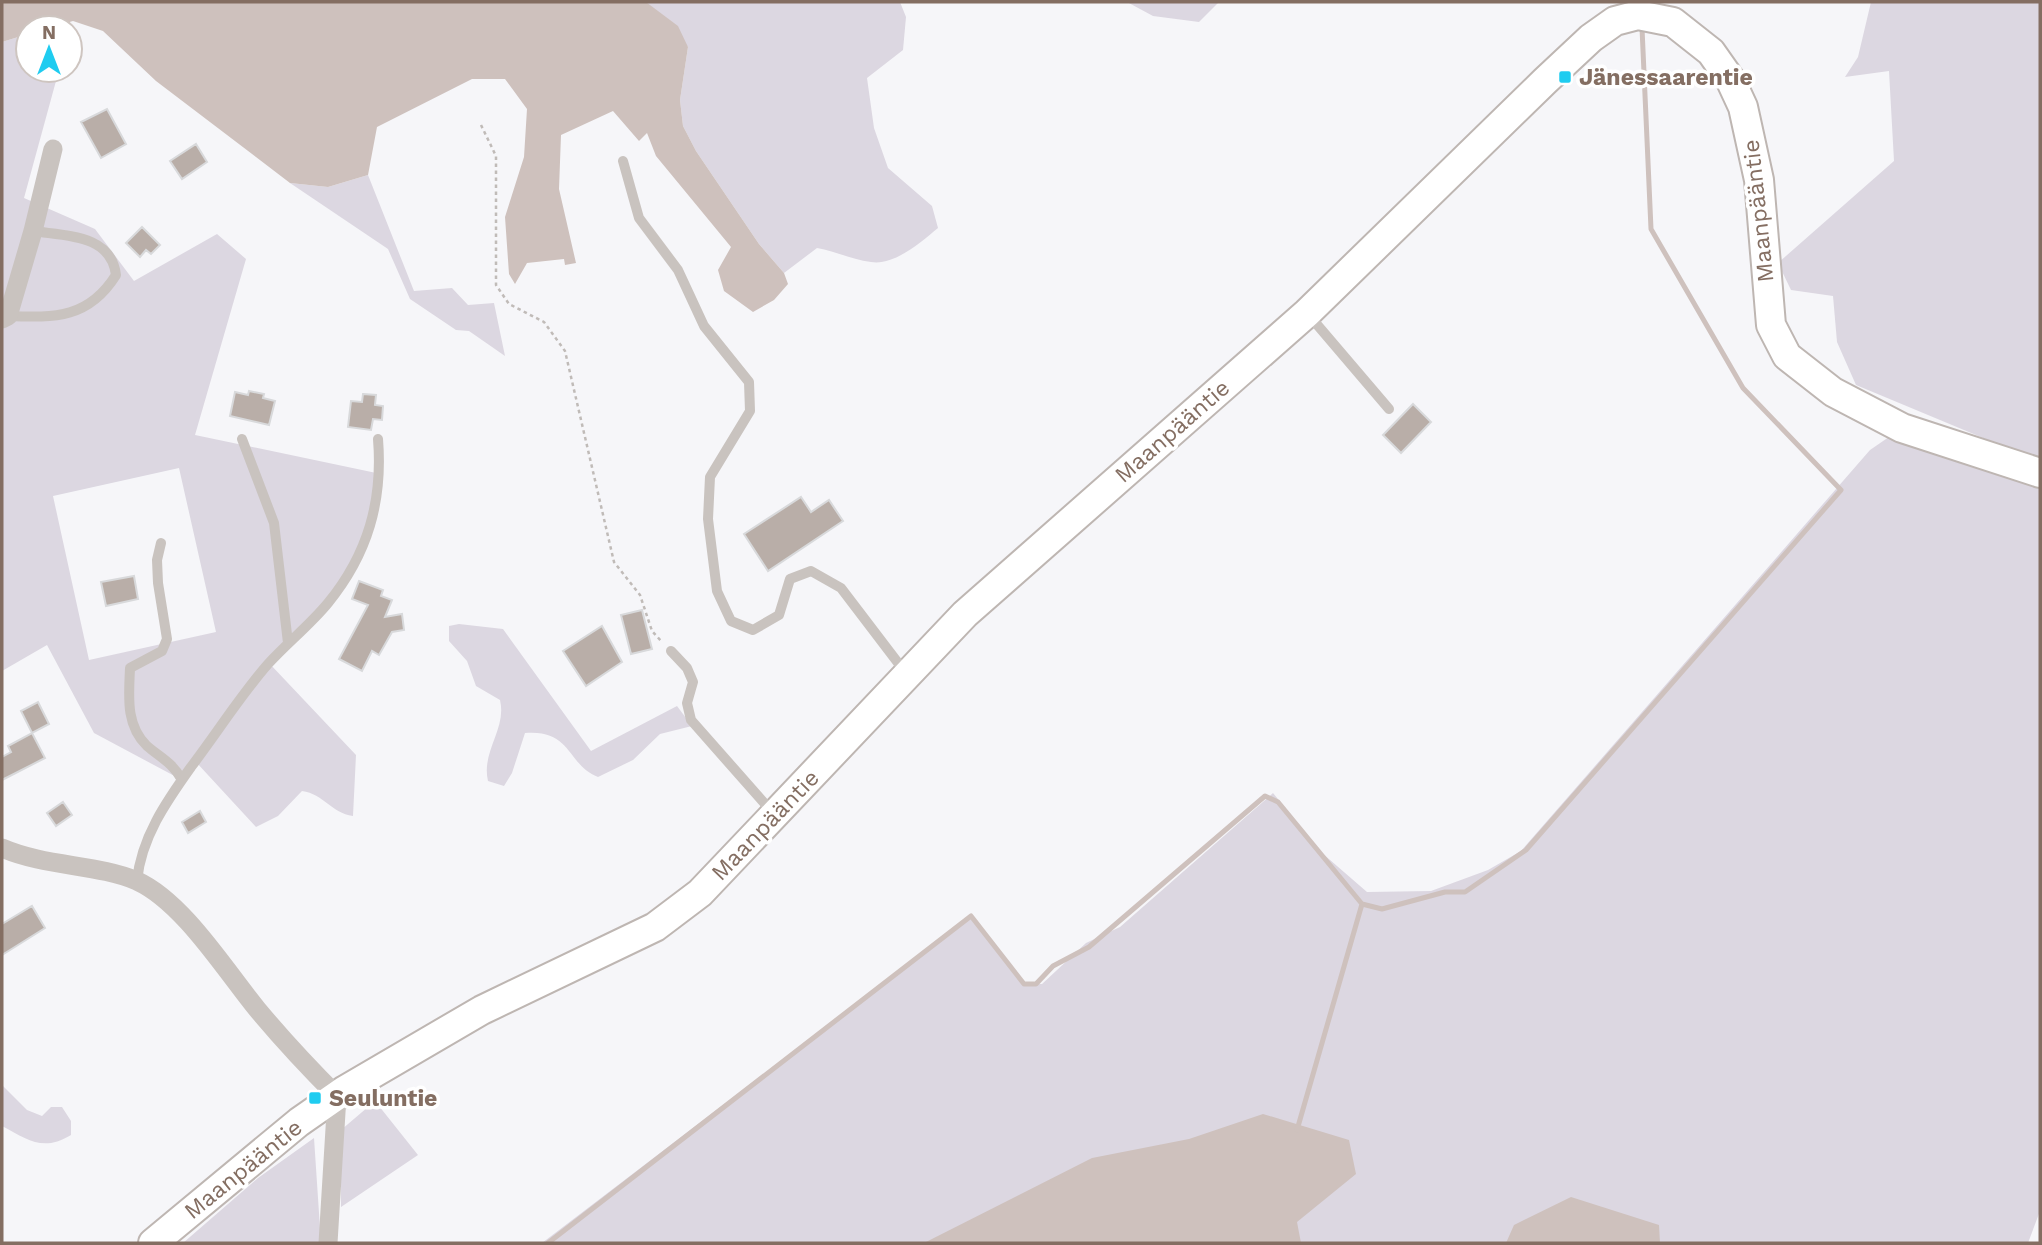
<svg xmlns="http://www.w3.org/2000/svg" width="2042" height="1245" viewBox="0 0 2042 1245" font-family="'Work Sans',sans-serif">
  <rect width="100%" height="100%" fill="#f6f6f9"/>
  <path fill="#dcd7e1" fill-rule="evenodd" d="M 646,2 L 900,2 L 906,17 L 903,50 L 867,78 L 874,128 L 888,168 L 932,206 L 938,228 C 921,242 894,266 871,262 C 853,260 835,251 817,248 L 784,273 L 759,244 L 696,151 L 683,126 L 680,100 L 688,47 Z
    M 1127,2 L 1219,2 L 1199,22 L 1153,16 Z
    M 1871,2 L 2040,2 L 2040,457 L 2012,450 L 1856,385 L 1837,342 L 1833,296 L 1791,290 L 1778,263 L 1894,161 L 1889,71 L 1845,77 L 1858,57 Z
    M 28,34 L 28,70 L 59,70 L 24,198 L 95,229 L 134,281 L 217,234 L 246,259 L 195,435 L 381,474 L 380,491 L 350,573 L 269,663 L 356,755 L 353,816 C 331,813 324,794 302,791 L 278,816 L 256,827 L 196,762 L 182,780 L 94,733 L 47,645 L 2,671 L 2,42 ZM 179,468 L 216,632 L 89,660 L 53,496 Z
    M 368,175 L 414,291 L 452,288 L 468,305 L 494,303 L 505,356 L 469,331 L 456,330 L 410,299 L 388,249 L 290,183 L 328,187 Z
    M 1902,428 L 2040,477 L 2040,1211 L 2028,1243 L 542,1243 L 971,916 L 1023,983 L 1042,984 L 1086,943 L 1120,927 L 1273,793 L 1322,853 L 1367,892 L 1431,891 L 1488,870 L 1521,851 L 1870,450 Z
    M 459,624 L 503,629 L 591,751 L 677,706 L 692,726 L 660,734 L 633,760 L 598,777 C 567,765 572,729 525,733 L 512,773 L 504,786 L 488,781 C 481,751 507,729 500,700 L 476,686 L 467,661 L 449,641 L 449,626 Z
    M 2,1085 L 27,1110 L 42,1116 L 51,1107 L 62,1107 L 71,1121 L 71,1135 C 43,1152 28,1140 2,1126 Z
    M 375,1101 L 418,1155 L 341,1207 L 341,1130 Z
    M 314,1138 L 321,1243 L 183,1243 L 258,1178 Z"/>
  <path fill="#cec1bd" d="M 2,2 L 646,2 L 678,26 L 688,47 L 680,100 L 683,126 L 696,151 L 759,244 L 784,273 L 788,284 L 774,300 L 753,312 L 724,291 L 718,270 L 731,247 L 656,156 L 647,133 L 639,141 L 613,111 L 561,135 L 559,189 L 576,263 L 565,265 L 564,259 L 527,263 L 515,284 L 509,274 L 505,217 L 524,157 L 527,109 L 505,79 L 472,79 L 377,127 L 368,175 L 328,187 L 290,183 L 156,81 L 103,31 L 73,21 L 49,28 L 28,28 L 28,34 L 2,42 Z
    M 1263,1114 L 1349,1140 L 1356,1174 L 1297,1222 L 1301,1243 L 924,1243 L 1092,1158 L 1189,1139 Z
    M 1571,1197 L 1659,1225 L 1660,1243 L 1506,1243 L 1514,1225 Z"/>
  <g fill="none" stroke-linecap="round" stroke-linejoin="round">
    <path stroke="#cec1bd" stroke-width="5" d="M 1297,1130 L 1362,904
      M 548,1243 L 971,916 L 1024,984 L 1036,984 L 1053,966 L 1089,947 L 1265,796 L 1278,802 L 1362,904 L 1382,909 L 1445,892 L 1465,892 L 1526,850 L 1841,490 L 1743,388 L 1651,229 L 1642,28"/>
  </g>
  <path fill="#b9aea8" stroke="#d8d9db" stroke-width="2" d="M 107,109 L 126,144 L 101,158 L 81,122 Z
    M 196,144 L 207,162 L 182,179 L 170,161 Z
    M 142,227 L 160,245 L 151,254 L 146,250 L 140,257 L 126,243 Z
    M 249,391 L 264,394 L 263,398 L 275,401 L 269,425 L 230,416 L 235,392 L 248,395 Z
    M 363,394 L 376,395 L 375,405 L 383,406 L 382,420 L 373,419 L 371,430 L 348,427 L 351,401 L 362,402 Z
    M 1413,404 L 1431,422 L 1401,453 L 1383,435 Z
    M 801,497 L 811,512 L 829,500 L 843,521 L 768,571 L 744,534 Z
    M 134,576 L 138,599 L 106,606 L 101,582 Z
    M 359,581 L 383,590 L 381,596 L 392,600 L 385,617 L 402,614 L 404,630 L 392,632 L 379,655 L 372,651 L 362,671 L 339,659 L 368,605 L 352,599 Z
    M 642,610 L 652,649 L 631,654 L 621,615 Z
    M 602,626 L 622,662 L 586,686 L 563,651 Z
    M 38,702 L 49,724 L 32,733 L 21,711 Z
    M 32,733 L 45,758 L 2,780 L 2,757 L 11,752 L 8,746 Z
    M 63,802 L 72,815 L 56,826 L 47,813 Z
    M 200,811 L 206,822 L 188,833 L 182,822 Z
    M 32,906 L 45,928 L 2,955 L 2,924 Z"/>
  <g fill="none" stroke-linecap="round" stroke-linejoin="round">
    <defs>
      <path id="secondary" d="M 153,1243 L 299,1122 L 345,1090 L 482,1010 L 655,927 L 700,893 L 965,614 L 1307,313 L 1545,81 L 1591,38 L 1615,21 L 1638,15 L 1673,22 L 1711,52 L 1730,79 L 1743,107 L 1759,180 L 1771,325 L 1787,356 L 1833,392 L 1902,428 L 2040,473"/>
    </defs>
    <use href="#secondary" stroke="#beb6b2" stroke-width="32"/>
    <path stroke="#c0bbb8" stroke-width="2.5" stroke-dasharray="3.5 3.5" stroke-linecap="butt" d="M 481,125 L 496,156 L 496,285 L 509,304 L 544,322 L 565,351 L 614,562 L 640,595 L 652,631 L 662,642"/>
    <path stroke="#c9c3bf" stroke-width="10" d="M 623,161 L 639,218 L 678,270 L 704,326 L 749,382 L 750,411 L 710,477 L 708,519 L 717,591 L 731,621 L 753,630 L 779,615 L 790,579 L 811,571 L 841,588 L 905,672
      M 1308,314 L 1389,409
      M 8,316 C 56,318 89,318 116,275 C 111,234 66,236 33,231
      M 242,439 L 274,523 L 288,643
      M 161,543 L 157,560 L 158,583 L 167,639 L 162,651 L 130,668 C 129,695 125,725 147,746 C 161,758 173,763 182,780
      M 671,651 L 687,668 L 693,682 L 687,703 L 691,720 L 773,813
      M 137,881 C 141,838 166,802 191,767 C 217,733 240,696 268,664 C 287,643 310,625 328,603 C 368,554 383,501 378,439"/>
    <path stroke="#c9c3bf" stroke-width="19" d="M 2,319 L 8,316 L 33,231 L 53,149
      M 2,848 C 46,867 97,864 137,881 C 183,902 225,970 257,1009 C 282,1039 309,1068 337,1096 L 328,1243"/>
    <use href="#secondary" stroke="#fff" stroke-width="28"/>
  </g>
  <g fill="#1fccf0" stroke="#fff" stroke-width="2.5">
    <rect x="1558" y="70" width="14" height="14" rx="3.5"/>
    <rect x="308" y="1091" width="14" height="14" rx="3.5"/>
  </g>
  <g text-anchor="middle" stroke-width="7" stroke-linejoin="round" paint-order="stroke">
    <g font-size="23" font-weight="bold" fill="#846e62" stroke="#fff" text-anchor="start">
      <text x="1579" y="85">Jänessaarentie</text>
      <text x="329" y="1106">Seuluntie</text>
    </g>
    <g font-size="23" fill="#846e62" stroke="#fff">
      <text transform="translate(1758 211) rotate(-96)" y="8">Maanpääntie</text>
      <text transform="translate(1172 431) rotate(-41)" y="8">Maanpääntie</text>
      <text transform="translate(765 825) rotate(-46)" y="8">Maanpääntie</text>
      <text transform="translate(243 1169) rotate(-39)" y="8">Maanpääntie</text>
    </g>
  </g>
  <rect width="2042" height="1245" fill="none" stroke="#846e62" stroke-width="7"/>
  <g transform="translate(49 49)"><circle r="33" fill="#ffffff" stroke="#cec5c0" stroke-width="2"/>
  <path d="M0-5L12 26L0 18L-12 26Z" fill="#1fccf0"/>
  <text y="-10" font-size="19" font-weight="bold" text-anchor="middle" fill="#846e62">N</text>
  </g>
</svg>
